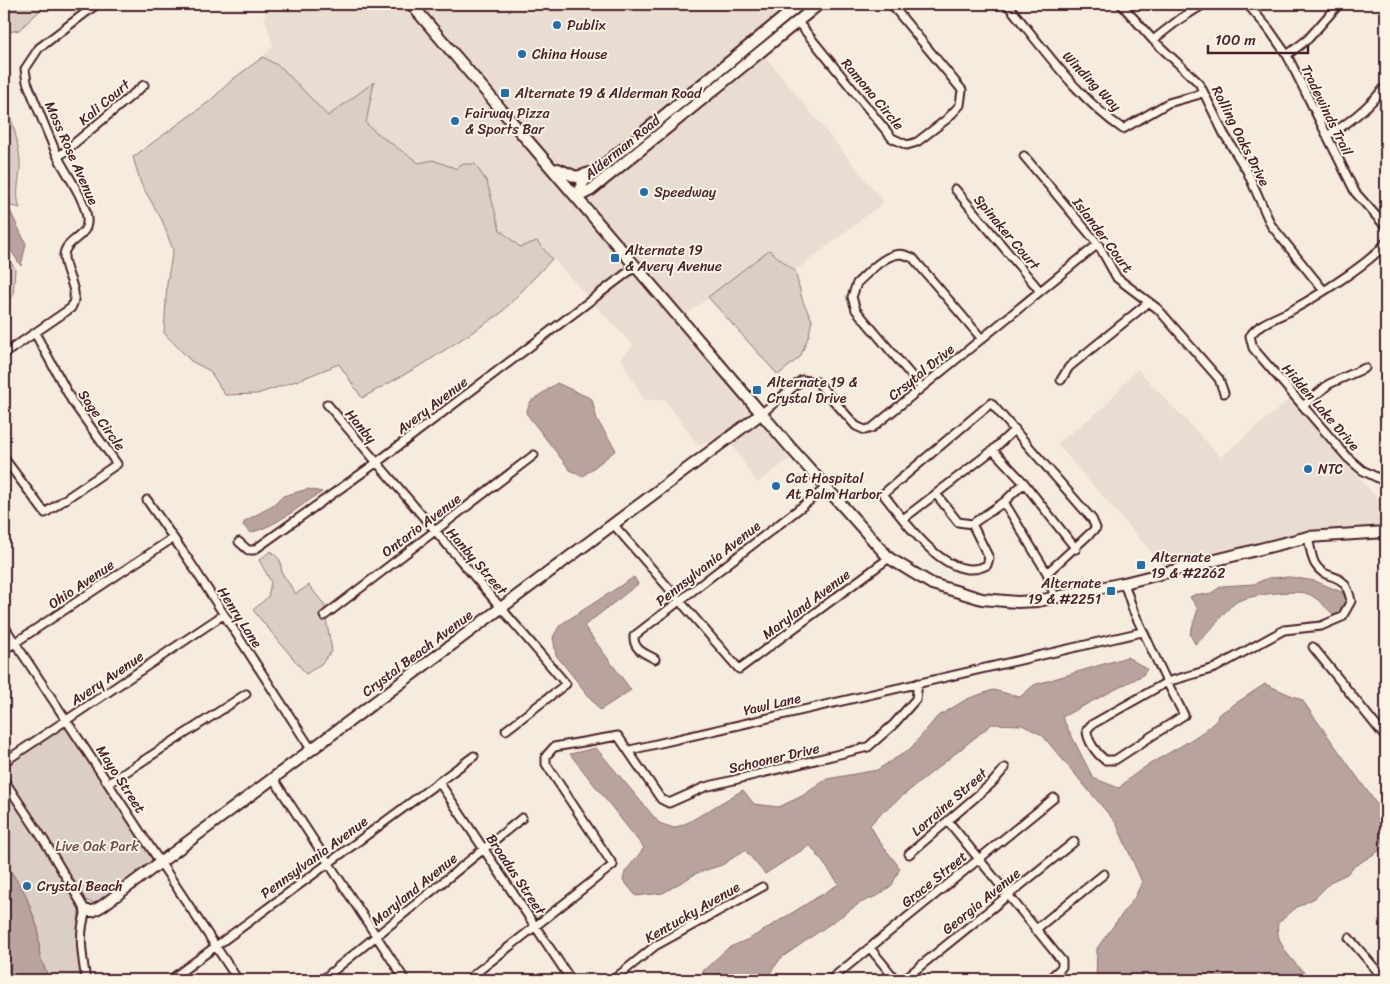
<svg xmlns="http://www.w3.org/2000/svg" width="1390" height="984" viewBox="0 0 1390 984" font-family="Sriracha,sans-serif">
  <rect width="100%" height="100%" fill="#f5ecde"/>
  <filter id="ink" filterUnits="userSpaceOnUse"><feTurbulence type="fractalNoise" baseFrequency=".02" numOctaves="2"/><feDisplacementMap in="SourceGraphic" scale="10" xChannelSelector="R" yChannelSelector="G"/><feConvolveMatrix kernelMatrix="1 2 1 2 8 2 1 2 1" color-interpolation-filters="sRGB"/></filter>
  <g filter="url(#ink)">
    <path fill="#e8ddd0" d="M 267,4 L 407,4 L 631,265 L 588,297 L 537,241 L 520,247 L 500,230 L 487,182 L 475,164 L 457,169 L 433,160 L 419,163 L 402,149 L 381,138 L 366,123 L 373,83 L 328,116 L 282,68 L 263,57 L 273,46 L 265,19 Z
      M 416,4 L 700,4 L 709,9 L 716,7 L 718,4 L 794,4 L 576,190 Z
      M 755,45 L 758,48 L 585,189 L 586,185 Z
      M 763,54 L 884,202 L 795,271 L 769,250 L 685,316 L 762,408 L 583,198 Z
      M 636,271 L 757,412 L 723,437 L 698,445 L 665,400 L 644,400 L 621,359 L 633,345 L 593,303 Z
      M 1137,369 L 1221,457 L 1290,399 L 1386,508 L 1386,529 L 1319,530 L 1166,569 L 1057,444 L 1103,408 Z
      M 762,418 L 794,456 L 757,483 L 730,442 Z"/>
    <path fill="#dbcec4" stroke="#927678" d="M 4,4 L 47,4 L 19,30 L 4,33 Z
      M 263,57 L 282,68 L 328,116 L 374,82 L 366,123 C 382,139 401,149 419,163 L 433,160 L 457,169 L 461,164 L 475,164 L 487,182 L 500,230 L 520,247 L 537,241 L 552,259 L 500,314 L 425,363 L 362,398 L 339,364 L 299,380 L 257,394 L 225,395 L 210,371 L 191,361 L 164,333 L 167,283 L 173,250 L 162,220 L 141,184 L 133,157 L 210,101 L 233,79 Z
      M 4,97 C 11,118 18,138 20,161 C 21,177 14,193 20,208 L 11,206 L 4,191 Z
      M 769,250 L 795,271 L 803,302 L 812,320 L 809,335 L 800,357 L 778,375 L 708,297 Z
      M 4,251 L 15,269 L 13,296 L 4,304 Z
      M 271,551 L 280,560 L 282,573 L 296,594 L 309,585 L 325,606 L 325,610 L 319,615 L 324,621 L 326,619 L 332,651 L 321,664 L 306,674 L 253,610 L 268,597 L 271,582 L 259,560 Z
      M 60,728 L 66,729 L 71,734 L 152,857 L 151,864 L 95,904 L 82,899 L 47,839 L 4,772 L 4,765 Z
      M 4,780 L 79,902 L 78,935 L 83,980 L 50,980 L 40,958 L 38,929 L 25,893 L 4,861 Z"/>
    <path fill="#b8a39e" stroke="#8c6e70" d="M 4,198 L 26,244 L 21,266 L 4,240 Z
      M 557,383 L 592,399 L 597,420 L 616,450 L 582,477 L 570,470 L 526,413 L 530,402 Z
      M 308,489 L 322,492 C 297,507 279,525 250,533 L 243,525 L 245,521 L 274,505 L 283,496 Z
      M 634,577 L 638,584 L 584,626 L 631,690 L 600,710 L 556,655 L 553,637 L 560,625 Z
      M 1290,577 L 1315,581 L 1344,593 L 1347,603 L 1342,610 L 1335,616 C 1327,609 1317,597 1308,594 C 1295,589 1246,595 1235,603 C 1219,615 1212,633 1195,644 L 1190,634 L 1198,609 L 1190,597 L 1196,594 L 1208,595 L 1222,586 L 1254,584 L 1268,578 Z
      M 1127,657 L 1147,669 L 1143,675 L 1062,717 L 1093,778 L 1119,788 C 1147,759 1188,748 1217,720 L 1218,715 L 1265,684 L 1302,700 L 1383,813 L 1386,832 L 1379,851 L 1353,867 L 1347,874 L 1332,881 L 1315,898 L 1297,907 L 1278,923 C 1274,946 1297,964 1311,980 L 1096,980 L 1097,948 L 1135,897 L 1142,882 L 1116,823 L 1042,735 L 1022,725 L 992,724 L 880,814 L 870,825 L 879,841 L 900,868 L 892,885 L 879,895 L 860,903 L 781,958 L 765,980 L 704,980 L 703,971 L 728,948 L 751,938 L 839,884 L 810,845 L 765,874 L 745,850 L 722,865 L 697,873 L 663,893 L 636,896 L 623,880 L 625,872 L 644,848 L 570,754 L 596,748 L 659,823 L 674,828 L 689,822 L 743,790 L 754,804 L 779,807 L 802,796 L 827,779 L 877,770 L 910,749 L 937,717 L 967,699 L 993,690 L 1020,697 L 1034,685 Z
      M 4,861 L 25,893 L 38,929 L 40,958 L 50,980 L 4,980 Z"/>
    <g fill="none" stroke-linecap="round" stroke-linejoin="round">
      <defs>
        <path id="street" d="M 1007,4 C 1042,46 1077,98 1123,129 L 1168,103 L 1197,95 L 1203,91
          M 1121,4 L 1153,40 L 1199,83 L 1224,134 L 1247,171 L 1271,225 L 1324,291
          M 1247,4 L 1268,28 L 1287,55 L 1355,192 L 1386,227
          M 797,21 L 892,138 L 907,145 L 917,142 L 947,119 L 960,105 L 962,90 L 891,4
          M 1153,40 L 1180,19 L 1204,4
          M 1287,55 L 1308,39 L 1339,4
          M 1328,135 C 1352,122 1369,106 1386,86
          M 1024,156 L 1098,244 L 1117,278 L 1158,309 L 1219,379 L 1224,393
          M 58,157 L 144,85
          M 955,189 L 1040,291
          M 1386,242 C 1374,261 1314,298 1292,310 C 1277,318 1260,322 1250,336 L 1253,348 L 1347,457 L 1362,470 L 1386,482
          M 4,354 L 71,308 C 81,291 65,275 64,257 C 63,241 86,238 87,223 C 89,204 66,174 58,157 C 47,132 37,107 27,82 L 25,69 L 39,48 L 97,4
          M 1061,380 L 1069,367 L 1149,302
          M 921,387 L 856,310 L 852,297 L 857,283 C 868,273 888,250 905,255 C 908,256 910,257 913,258 L 982,339
          M 327,404 L 566,684 L 506,730
          M 1303,406 L 1329,384 L 1365,368
          M 762,413 L 802,380 L 817,382 L 856,426 L 865,430 L 872,428 L 1098,244
          M 993,450 L 1024,483 L 1076,549
          M 4,458 L 45,513 L 117,464 L 72,401 L 35,333
          M 936,494 L 958,522 L 972,524 L 1004,502 L 1024,483
          M 147,500 L 188,559 L 311,749
          M 1004,502 L 1047,573 L 1055,598
          M 903,519 L 993,450 L 1015,429
          M 613,524 L 739,669 L 889,558
          M 972,524 L 989,558 L 987,565 C 948,586 904,520 883,494 L 991,403 L 1092,519 L 1096,528 L 1047,573
          M 239,542 L 248,550 L 254,550 L 376,463 L 636,266
          M 1124,583 L 1133,610 L 1167,682 L 1215,668 L 1284,630 L 1321,626 L 1342,617 L 1351,601 C 1344,567 1327,584 1315,564 C 1311,557 1310,545 1308,537
          M 324,616 L 534,455
          M 4,626 L 238,980
          M 1313,647 L 1386,738
          M 4,650 L 173,538
          M 655,659 C 645,653 633,650 634,636 L 826,488
          M 1167,682 L 1184,715 L 1115,760 L 1105,760 C 1097,754 1087,741 1087,730 L 1091,725 Z
          M 630,750 L 1142,632
          M 4,762 L 223,615
          M 273,778 L 405,980
          M 4,780 L 45,842 L 86,911 C 78,935 82,955 86,980
          M 439,782 L 571,980
          M 109,783 L 246,694
          M 948,821 L 1062,961 L 1062,967 L 1048,980
          M 909,854 L 992,783 L 1005,768
          M 1035,930 L 1104,874
          M 1349,938 L 1385,980
          M 870,948 L 896,980
          M 170,980 L 474,756
          M 322,980 L 522,818
          M 467,980 L 613,865 L 546,764 L 546,756 L 554,747 L 618,736 L 661,799 L 669,803 L 705,787 L 868,747 L 893,725 L 916,699 L 918,683
          M 613,980 L 655,946 L 762,887
          M 830,980 L 1054,798
          M 903,980 L 1074,842"/>
        <path id="secondary" d="M 411,4 L 790,447 L 889,558 L 932,584 L 982,599 L 1017,602 L 1038,601 L 1124,583 L 1308,537 L 1386,532
          M 558,169 L 576,177 L 590,173
          M 577,197 L 591,190 L 819,4
          M 577,197 L 583,182 L 800,4
          M 86,911 L 93,911 L 102,906 L 762,413"/>
      </defs>
      <use href="#street" stroke="#4a1f2b" stroke-width="11"/>
      <use href="#secondary" stroke="#4a1f2b" stroke-width="14"/>
      <use href="#street" stroke="#fcf5e5" stroke-width="7"/>
      <use href="#secondary" stroke="#fcf5e5" stroke-width="10"/>
    </g>
  </g>
  <g fill="#1f6fb2" stroke="#fcf5e5" stroke-width="2">
    <circle cx="557" cy="25" r="5"/>
    <circle cx="522" cy="54" r="5"/>
    <rect x="500" y="88" width="10" height="10" rx="2.5"/>
    <circle cx="455" cy="121" r="5"/>
    <circle cx="644" cy="192" r="5"/>
    <rect x="610" y="253" width="10" height="10" rx="2.5"/>
    <rect x="752" y="385" width="10" height="10" rx="2.5"/>
    <circle cx="1308" cy="469" r="5"/>
    <circle cx="776" cy="486" r="5"/>
    <rect x="1136" y="560" width="10" height="10" rx="2.5"/>
    <rect x="1106" y="586" width="10" height="10" rx="2.5"/>
    <circle cx="27" cy="886" r="5"/>
  </g>
  <g text-anchor="middle" stroke-width="4" stroke-linejoin="round" paint-order="stroke">
    <g font-size="14" fill="#4a1f2b" stroke="#fcf5e5" text-anchor="start">
      <text x="567" y="30">Publix</text>
      <text x="532" y="59">China House</text>
      <text x="515" y="98">Alternate 19 &amp; Alderman Road</text>
      <text x="465" y="118">Fairway Pizza<tspan x="465" dy="16">&amp; Sports Bar</tspan></text>
      <text x="654" y="197">Speedway</text>
      <text x="625" y="255">Alternate 19<tspan x="625" dy="16">&amp; Avery Avenue</tspan></text>
      <text x="767" y="387">Alternate 19 &amp;<tspan x="767" dy="16">Crystal Drive</tspan></text>
      <text x="1318" y="474">NTC</text>
      <text x="786" y="483">Cat Hospital<tspan x="786" dy="16">At Palm Harbor</tspan></text>
      <text x="1151" y="562">Alternate<tspan x="1151" dy="16">19 &amp; #2262</tspan></text>
      <text x="1101" y="588" text-anchor="end">Alternate<tspan x="1101" dy="16">19 &amp; #2251</tspan></text>
      <text x="37" y="891">Crystal Beach</text>
    </g>
    <g font-size="14" fill="#4a1f2b" stroke="#fcf5e5">
      <text transform="translate(1092 81) rotate(46)" y="5">Winding Way</text>
      <text transform="translate(873 94) rotate(50)" y="5">Ramona Circle</text>
      <text transform="translate(104 102) rotate(-40)" y="5">Kali Court</text>
      <text transform="translate(1327 110) rotate(64)" y="5">Tradewinds Trail</text>
      <text transform="translate(1241 136) rotate(63)" y="5">Rolling Oaks Drive</text>
      <text transform="translate(622 147) rotate(-39)" y="5">Alderman Road</text>
      <text transform="translate(72 153) rotate(66)" y="5">Moss Rose Avenue</text>
      <text transform="translate(1007 232) rotate(50)" y="5">Spinaker Court</text>
      <text transform="translate(1103 235) rotate(53)" y="5">Islander Court</text>
      <text transform="translate(921 372) rotate(-39)" y="5">Crsytal Drive</text>
      <text transform="translate(432 405) rotate(-37)" y="5">Avery Avenue</text>
      <text transform="translate(1321 407) rotate(49)" y="5">Hidden Lake Drive</text>
      <text transform="translate(102 420) rotate(55)" y="5">Sage Circle</text>
      <text transform="translate(361 426) rotate(50)" y="5">Hanby</text>
      <text transform="translate(421 525) rotate(-37)" y="5">Ontario Avenue</text>
      <text transform="translate(477 561) rotate(49)" y="5">Hanby Street</text>
      <text transform="translate(708 563) rotate(-38)" y="5">Pennsylvania Avenue</text>
      <text transform="translate(81 584) rotate(-34)" y="5">Ohio Avenue</text>
      <text transform="translate(806 604) rotate(-37)" y="5">Maryland Avenue</text>
      <text transform="translate(240 617) rotate(57)" y="5">Henry Lane</text>
      <text transform="translate(417 653) rotate(-37)" y="5">Crystal Beach Avenue</text>
      <text transform="translate(107 678) rotate(-34)" y="5">Avery Avenue</text>
      <text transform="translate(772 704) rotate(-13)" y="5">Yawl Lane</text>
      <text transform="translate(774 758) rotate(-13)" y="5">Schooner Drive</text>
      <text transform="translate(121 779) rotate(57)" y="5">Mayo Street</text>
      <text transform="translate(949 802) rotate(-41)" y="5">Lorraine Street</text>
      <text transform="translate(314 857) rotate(-36)" y="5">Pennsylvania Avenue</text>
      <text transform="translate(516 874) rotate(56)" y="5">Broadus Street</text>
      <text transform="translate(934 879) rotate(-39)" y="5">Grace Street</text>
      <text transform="translate(414 889) rotate(-39)" y="5">Maryland Avenue</text>
      <text transform="translate(981 901) rotate(-39)" y="5">Georgia Avenue</text>
      <text transform="translate(692 912) rotate(-30)" y="5">Kentucky Avenue</text>
    </g>
    <g font-size="14" fill="#6e4b51" stroke="#fcf5e5">
      <text x="97" y="851">Live Oak Park</text>
    </g>
  </g>
  <rect width="1390" height="984" fill="none" stroke="#fcf5e5" stroke-width="20"/>
  <rect x="10" y="10" width="1370" height="964" fill="none" stroke="#4a1f2b" stroke-width="2" filter="url(#ink)"/>
  <path d="M1208 45v8h100v-8" fill="none" stroke="#4a1f2b" stroke-width="2.5"/>
  <text x="1215" y="45" font-size="15" fill="#4a1f2b" stroke="#fcf5e5" stroke-width="4" paint-order="stroke">100 m</text>
</svg>
